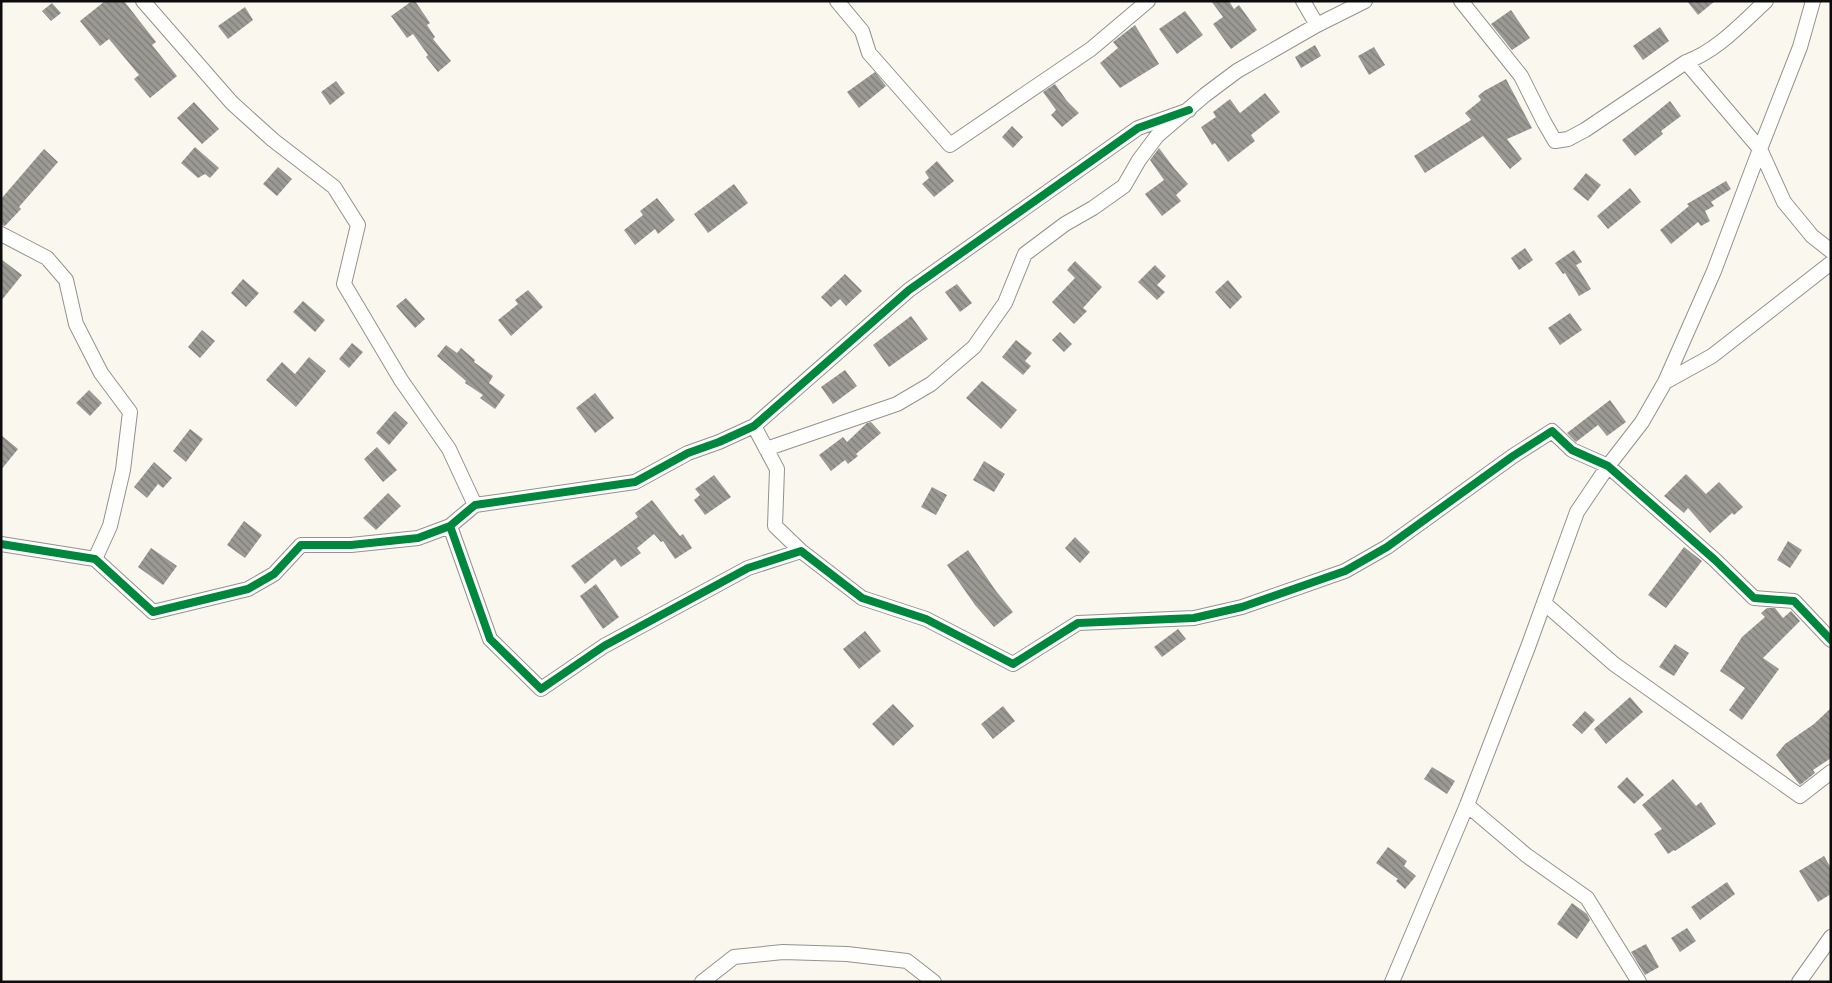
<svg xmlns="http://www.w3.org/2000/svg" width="1832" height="983" viewBox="0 0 1832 983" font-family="Merriweather,serif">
  <defs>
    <pattern id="building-back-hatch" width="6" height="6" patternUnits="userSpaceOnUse" patternTransform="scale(1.25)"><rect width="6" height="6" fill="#9c9a95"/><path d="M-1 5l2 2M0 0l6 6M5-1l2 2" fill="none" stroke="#7e7c78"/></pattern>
  </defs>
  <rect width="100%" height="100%" fill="#faf7ef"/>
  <path fill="url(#building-back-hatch)" d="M 105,1 L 124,1 L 156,42 L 152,45 L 177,76 L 150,98 L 134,79 L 139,75 L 109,39 L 100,46 L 80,21 Z
    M 412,1 L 415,1 L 430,23 L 427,25 L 435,37 L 433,39 L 451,61 L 438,72 L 426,57 L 428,55 L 413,34 L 407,38 L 391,16 Z
    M 1211,1 L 1229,1 L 1234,9 L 1239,5 L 1257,30 L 1231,49 L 1213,24 L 1223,17 Z
    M 1687,1 L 1715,1 L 1698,15 Z
    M 52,3 L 61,13 L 51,21 L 42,11 Z
    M 245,7 L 253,20 L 228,39 L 218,26 Z
    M 1511,10 L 1530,38 L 1512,50 L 1491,24 Z
    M 1185,11 L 1203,35 L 1177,54 L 1159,29 Z
    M 1135,25 L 1159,64 L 1120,88 L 1100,63 L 1118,48 L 1113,42 Z
    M 1660,27 L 1669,41 L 1643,60 L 1633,46 Z
    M 1315,45 L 1321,56 L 1301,68 L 1295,57 Z
    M 1374,47 L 1385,65 L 1369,75 L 1358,56 Z
    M 875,72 L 886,86 L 859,108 L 847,92 Z
    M 1506,79 L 1532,128 L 1507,139 L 1522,159 L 1510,169 L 1483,136 L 1425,173 L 1414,156 L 1471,120 L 1465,113 L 1481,100 L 1478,96 L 1484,91 Z
    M 336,81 L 345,93 L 330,105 L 321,92 Z
    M 1055,84 L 1067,101 L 1079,113 L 1062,127 L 1051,115 L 1056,110 L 1043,92 Z
    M 1265,93 L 1280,112 L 1251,135 L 1255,141 L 1228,162 L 1215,143 L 1212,145 L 1201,127 L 1216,117 L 1213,112 L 1230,99 L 1240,113 Z
    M 1670,101 L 1681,116 L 1661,131 L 1663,134 L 1635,156 L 1622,140 Z
    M 194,102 L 219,129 L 202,144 L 177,118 Z
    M 1012,126 L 1023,137 L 1013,148 L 1002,137 Z
    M 195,147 L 219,168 L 210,178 L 205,174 L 198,178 L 181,163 Z
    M 1159,148 L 1174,168 L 1188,184 L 1176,195 L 1181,201 L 1162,216 L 1145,194 L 1164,180 L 1150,160 Z
    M 44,149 L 58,162 L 19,207 L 21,209 L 5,226 L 1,225 L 1,199 Z
    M 937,161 L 954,181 L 934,197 L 922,184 L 929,178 L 925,172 Z
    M 278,167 L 292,179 L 277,196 L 263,184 Z
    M 1586,173 L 1601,185 L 1588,201 L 1573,189 Z
    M 1726,181 L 1731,189 L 1711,202 L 1714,206 L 1705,211 L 1710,221 L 1701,226 L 1698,222 L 1671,244 L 1660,230 L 1689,206 L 1687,204 Z
    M 734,184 L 748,203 L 708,233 L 694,214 Z
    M 1630,188 L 1641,202 L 1608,229 L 1597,216 Z
    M 657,198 L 675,220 L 658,234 L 655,229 L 635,245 L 624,230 L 643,215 L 640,211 Z
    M 1525,248 L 1533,260 L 1519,270 L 1511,258 Z
    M 1574,250 L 1582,262 L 1576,265 L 1591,289 L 1579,296 L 1565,273 L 1563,274 L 1555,263 Z
    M 1,259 L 22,275 L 1,301 Z
    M 1075,261 L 1102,287 L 1083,308 L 1087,311 L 1074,324 L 1052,302 L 1075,278 L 1067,270 Z
    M 1155,265 L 1166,276 L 1157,285 L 1165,292 L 1157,300 L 1138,282 Z
    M 845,274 L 862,291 L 846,306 L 840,299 L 831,307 L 821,297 Z
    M 243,279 L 259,293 L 246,307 L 231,293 Z
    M 1228,280 L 1242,297 L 1230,309 L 1215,292 Z
    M 957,284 L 972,303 L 960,312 L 945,292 Z
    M 528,290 L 543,307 L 511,336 L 498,320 L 518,304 L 515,300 Z
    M 406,298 L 425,319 L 415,328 L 396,306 Z
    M 303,301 L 325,320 L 315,332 L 293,312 Z
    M 1570,313 L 1582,330 L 1560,345 L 1548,328 Z
    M 911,316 L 928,339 L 889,367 L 873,345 Z
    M 202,330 L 215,341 L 200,358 L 188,347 Z
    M 1060,332 L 1072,344 L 1064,352 L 1052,340 Z
    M 1016,340 L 1032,353 L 1025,361 L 1031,366 L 1023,375 L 1002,357 Z
    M 352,343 L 363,352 L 349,368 L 339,359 Z
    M 446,345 L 457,353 L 461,348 L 475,360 L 474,362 L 493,376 L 489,383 L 505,395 L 495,409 L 480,398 L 483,395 L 465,383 L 466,381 L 437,356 Z
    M 309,357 L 326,371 L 296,407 L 266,380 L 282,362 L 295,374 Z
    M 845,370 L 857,386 L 833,404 L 821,387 Z
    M 982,381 L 1017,410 L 1001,429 L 966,398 Z
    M 89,390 L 102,403 L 90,416 L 76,403 Z
    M 595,393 L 614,418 L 595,433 L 576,408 Z
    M 1610,400 L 1626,422 L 1607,436 L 1598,425 L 1576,442 L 1567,433 Z
    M 395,411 L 408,423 L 389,445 L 376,433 Z
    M 871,422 L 881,433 L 856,454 L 858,456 L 848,464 L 845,460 L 831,471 L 819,455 L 843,437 L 847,442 L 867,423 Z
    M 190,429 L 203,439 L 186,462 L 173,451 Z
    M 1,435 L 18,449 L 1,470 Z
    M 377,447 L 397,470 L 383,482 L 364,459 Z
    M 984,461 L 1005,474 L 994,492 L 973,480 Z
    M 154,462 L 172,478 L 163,488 L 158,484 L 147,498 L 134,487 Z
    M 1686,474 L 1706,494 L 1719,482 L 1743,507 L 1734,515 L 1732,513 L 1710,533 L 1688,508 L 1684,513 L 1664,496 Z
    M 714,475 L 731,497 L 705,515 L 694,500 L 700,495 L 695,489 Z
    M 932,487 L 947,495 L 936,515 L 921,507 Z
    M 388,493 L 401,506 L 376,530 L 363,518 Z
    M 652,500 L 680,536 L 683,534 L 692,548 L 675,559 L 663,541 L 661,542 L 654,534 L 637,548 L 641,553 L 621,567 L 615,559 L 585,584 L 571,566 L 638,517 L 635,513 Z
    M 244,521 L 262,535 L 245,558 L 227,545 Z
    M 1075,537 L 1090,552 L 1080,563 L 1065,548 Z
    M 1788,541 L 1802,550 L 1790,568 L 1777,560 Z
    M 1684,547 L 1702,561 L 1666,608 L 1648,595 Z
    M 151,548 L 177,566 L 163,585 L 138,567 Z
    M 968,550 L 996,591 L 1013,612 L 994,627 L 975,605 L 947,565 Z
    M 596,584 L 619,617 L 603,629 L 580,596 Z
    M 1767,608 L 1775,608 L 1783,618 L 1791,611 L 1800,621 L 1763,658 L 1779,669 L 1742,720 L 1729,710 L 1745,688 L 1720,671 L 1742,637 L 1765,617 L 1761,613 Z
    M 1178,629 L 1186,639 L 1162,657 L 1154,647 Z
    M 865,631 L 881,651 L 859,669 L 843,649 Z
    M 1675,644 L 1689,653 L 1674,676 L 1659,667 Z
    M 1630,697 L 1643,712 L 1606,744 L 1594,729 Z
    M 893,704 L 914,726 L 893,746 L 872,724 Z
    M 1003,706 L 1015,721 L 993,739 L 981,724 Z
    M 1831,708 L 1831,758 L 1813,770 L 1815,773 L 1800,785 L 1776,755 L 1785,744 L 1814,724 Z
    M 1585,711 L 1595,720 L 1582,734 L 1572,725 Z
    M 1432,767 L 1455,781 L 1447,794 L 1424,779 Z
    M 1627,777 L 1644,795 L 1634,804 L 1617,787 Z
    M 1673,779 L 1696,806 L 1701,802 L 1716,824 L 1675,851 L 1674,850 L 1668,854 L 1654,834 L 1662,829 L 1642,805 Z
    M 1388,847 L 1407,861 L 1404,866 L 1416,876 L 1405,889 L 1396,881 L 1398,879 L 1376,863 Z
    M 1824,856 L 1831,868 L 1831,894 L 1818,902 L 1799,871 Z
    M 1727,882 L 1735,894 L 1700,920 L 1691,907 Z
    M 1572,903 L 1587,914 L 1590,920 L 1577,939 L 1557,924 Z
    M 1687,928 L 1696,941 L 1680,952 L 1671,938 Z
    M 1646,944 L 1659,967 L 1645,975 L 1631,952 Z"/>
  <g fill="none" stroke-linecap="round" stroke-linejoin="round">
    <defs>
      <path id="minor" d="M 143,1 L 232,103 L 273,140 L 334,187 L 358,225 L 344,284 L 401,380 L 449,449 L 475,505
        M 837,1 L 862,31 L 869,53 L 950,145 L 1091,49 L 1148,1
        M 1303,1 L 1317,25
        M 1461,1 L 1521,76 L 1544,122 L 1555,141 L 1568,139 L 1585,130 L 1686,62 C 1717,51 1742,23 1766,1
        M 1686,62 L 1760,149 L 1784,202 L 1812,236 L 1831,251
        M 1,234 L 47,258 L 66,280 L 76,324 L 101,373 L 130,412 L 123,470 L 110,526 L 95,559
        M 1665,382 L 1712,356 L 1831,263
        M 754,426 L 777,469 L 775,526 L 801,551
        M 766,449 L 897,404 L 931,384 L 974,347 L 1005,303 L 1025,254 L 1065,224 L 1093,208 L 1124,186 L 1139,160 L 1157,136 L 1205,95 L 1237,71 L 1317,25 L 1365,1
        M 450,526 L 490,639 L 541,689 L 604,646 L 748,568 L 801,551 L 862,598 L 926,619 L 1013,664 L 1078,623 L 1194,618 L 1242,607 L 1345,571 L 1387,547 L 1513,456 L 1552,431 L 1572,450 L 1608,466 L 1715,560 L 1754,598 L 1794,601 L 1831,640
        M 1,544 L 95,559 L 153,612 L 248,589 L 274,574 L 301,545 L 351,545 L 418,538 L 450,526 L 475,505 L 635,482 L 688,453 L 719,442 L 754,426 L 909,290 L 1138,128 L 1189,110
        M 1544,603 L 1614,664 L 1800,796 L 1831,772
        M 1467,805 L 1526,855 L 1587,898 L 1639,982
        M 702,982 L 734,957 L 783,952 L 847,954 L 907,961 L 934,982
        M 1392,982 L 1467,805 L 1528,647 L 1577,512 L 1608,466 L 1642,422 L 1665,382 L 1714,271 L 1760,149 L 1800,47 L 1813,1
        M 1799,982 L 1831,937"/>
    </defs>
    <use href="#minor" stroke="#93928e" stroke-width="16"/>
    <use href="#minor" stroke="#fefefd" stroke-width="14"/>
    <defs>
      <path id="cycleway" d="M 450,526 L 490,639 L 541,689 L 604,646 L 748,568 L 801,551 L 862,598 L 926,619 L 1013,664 L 1078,623 L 1194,618 L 1242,607 L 1345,571 L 1387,547 L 1513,456 L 1552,431 L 1572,450 L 1608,466 L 1715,560 L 1754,598 L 1794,601 L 1831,640
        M 1,544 L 95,559 L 153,612 L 248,589 L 274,574 L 301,545 L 351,545 L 418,538 L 450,526 L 475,505 L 635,482 L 688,453 L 719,442 L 754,426 L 909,290 L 1138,128 L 1189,110"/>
    </defs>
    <use href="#cycleway" stroke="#fff" stroke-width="11"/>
    <use href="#cycleway" stroke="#00873e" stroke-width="8"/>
  </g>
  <rect width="1832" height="983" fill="none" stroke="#0c0c0c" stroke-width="5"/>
</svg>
